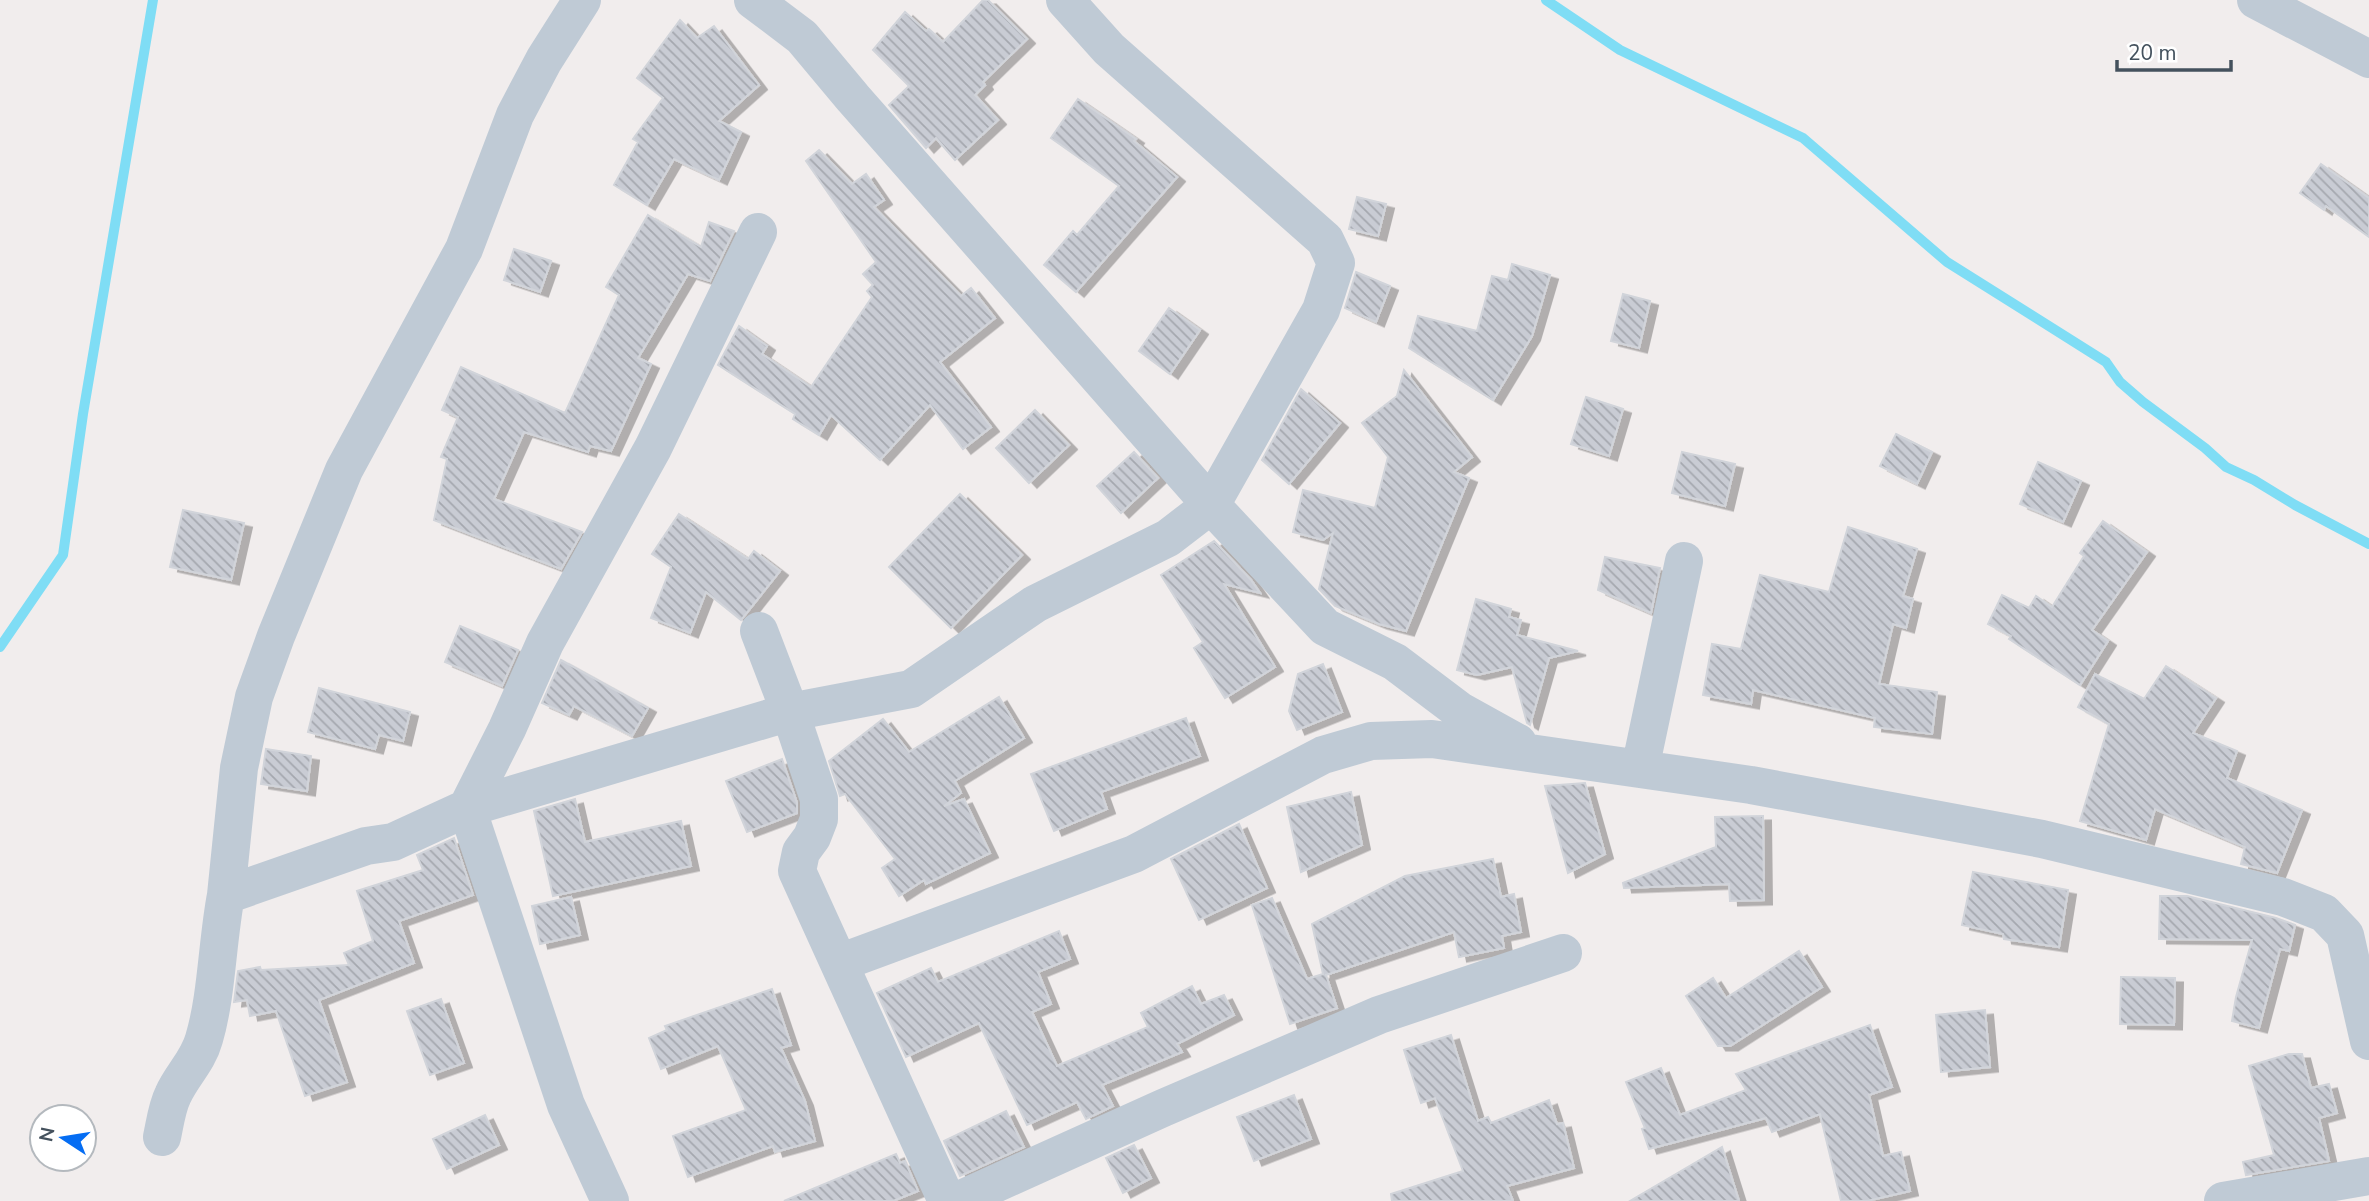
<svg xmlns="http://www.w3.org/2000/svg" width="2369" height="1201" viewBox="0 0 2369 1201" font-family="'Nunito Sans',sans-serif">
  <defs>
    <pattern id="building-back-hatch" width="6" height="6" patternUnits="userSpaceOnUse" patternTransform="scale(1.75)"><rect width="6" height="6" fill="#c9ccd4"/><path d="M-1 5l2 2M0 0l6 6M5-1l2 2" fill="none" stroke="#a5a8af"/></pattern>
    <filter id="shadow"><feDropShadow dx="8" dy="4.5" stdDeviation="0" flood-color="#0004"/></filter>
  </defs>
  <rect width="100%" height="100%" fill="#f1eded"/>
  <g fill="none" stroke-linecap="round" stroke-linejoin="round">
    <path stroke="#7fddf5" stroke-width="10" d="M 1546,0 L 1620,50 L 1803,138 L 1947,262 L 2106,362 L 2120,382 L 2143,402 L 2205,448 L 2226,467 L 2254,480 L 2295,505 L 2369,544
      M 0,647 L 63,555 L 83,414 L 153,0"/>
  </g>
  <path fill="url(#building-back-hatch)" stroke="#d1d4da" stroke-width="2" filter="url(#shadow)" d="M 983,0 L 988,0 L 1027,39 L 983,82 L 985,85 L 975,95 L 998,120 L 955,160 L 936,138 L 926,148 L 889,105 L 909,86 L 873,50 L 905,12 L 926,31 L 929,29 L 943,42 Z
    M 680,20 L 697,38 L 714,26 L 759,85 L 719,121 L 741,132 L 719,180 L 674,159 L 647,205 L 614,185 L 638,142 L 633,139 L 663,98 L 637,78 Z
    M 1078,99 L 1136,139 L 1134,141 L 1177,177 L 1076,292 L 1044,265 L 1073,231 L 1077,235 L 1119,186 L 1051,138 Z
    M 819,150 L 852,184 L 866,174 L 884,200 L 874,207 L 961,296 L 971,288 L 995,318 L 940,362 L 991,427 L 963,449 L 930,405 L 880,460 L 831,415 L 819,435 L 793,419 L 795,414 L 718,365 L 739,326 L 767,346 L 762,354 L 811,387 L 872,297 L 867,291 L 873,285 L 863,274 L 876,262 L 806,161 Z
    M 2321,164 L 2369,198 L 2369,237 L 2326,206 L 2324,210 L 2300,193 Z
    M 1357,197 L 1386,204 L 1378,236 L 1349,229 Z
    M 648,215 L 701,247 L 709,222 L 734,231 L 710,281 L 688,274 L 638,358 L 651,364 L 611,451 L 590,446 L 588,452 L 524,432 L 494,499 L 582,532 L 561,569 L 434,520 L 447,459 L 441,457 L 458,417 L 442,410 L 461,367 L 565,413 L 619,295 L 606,287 Z
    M 514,249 L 551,261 L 540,292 L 504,280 Z
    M 1512,264 L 1550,275 L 1532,336 L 1493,400 L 1409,348 L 1418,316 L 1477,331 L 1492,276 L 1508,280 Z
    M 1356,272 L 1390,286 L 1376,322 L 1345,308 Z
    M 1623,294 L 1650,301 L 1639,348 L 1611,341 Z
    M 1169,308 L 1200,330 L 1170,374 L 1139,351 Z
    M 1404,370 L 1472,457 L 1454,472 L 1469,478 L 1406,631 L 1379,624 L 1335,606 L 1319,589 L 1333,533 L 1323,540 L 1293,532 L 1303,490 L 1375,508 L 1388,457 L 1362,423 L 1397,396 Z
    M 1301,389 L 1340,423 L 1289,484 L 1262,460 Z
    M 1586,397 L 1623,409 L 1609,456 L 1571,444 Z
    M 1035,410 L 1069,445 L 1029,483 L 996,448 Z
    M 1896,434 L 1932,452 L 1917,484 L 1880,466 Z
    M 1134,452 L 1158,478 L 1121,513 L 1097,486 Z
    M 1682,452 L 1735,464 L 1725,506 L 1672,493 Z
    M 2038,462 L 2081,481 L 2063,522 L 2020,504 Z
    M 960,494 L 1022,555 L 951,628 L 889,567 Z
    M 183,510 L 244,523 L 231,580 L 170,567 Z
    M 679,514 L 748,559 L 754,551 L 780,571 L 741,620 L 706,592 L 690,633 L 651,618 L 671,567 L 652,554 Z
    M 2103,521 L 2147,552 L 2092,630 L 2108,641 L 2080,685 L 2009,639 L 2011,636 L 1988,624 L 2002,595 L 2029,608 L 2036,596 L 2052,607 L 2084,556 L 2080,553 Z
    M 1848,527 L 1917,549 L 1903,596 L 1913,599 L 1906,628 L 1893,624 L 1879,684 L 1937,692 L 1932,734 L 1874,727 L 1875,718 L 1753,690 L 1751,704 L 1703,695 L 1712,644 L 1741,649 L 1760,575 L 1829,592 Z
    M 1214,541 L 1251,580 L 1260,593 L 1224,584 L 1275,667 L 1225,698 L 1194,648 L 1203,642 L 1161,575 Z
    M 1605,557 L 1660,568 L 1651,613 L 1598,590 Z
    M 1476,599 L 1511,609 L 1509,617 L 1521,620 L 1517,635 L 1578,651 L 1549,658 L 1530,725 L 1527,723 L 1512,667 L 1477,675 L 1457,670 Z
    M 460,626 L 518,650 L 502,686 L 445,662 Z
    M 561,660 L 648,708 L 632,736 L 574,706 L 569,715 L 542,703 Z
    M 1323,664 L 1342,712 L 1297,730 L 1289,711 L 1298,674 Z
    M 2166,666 L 2216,698 L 2193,733 L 2237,751 L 2227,778 L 2302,810 L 2277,873 L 2241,864 L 2245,847 L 2155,809 L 2146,840 L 2080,821 L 2109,724 L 2078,707 L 2095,674 L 2144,699 Z
    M 319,688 L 410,712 L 403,741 L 379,735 L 375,749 L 308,732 Z
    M 999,697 L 1024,738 L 955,781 L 961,793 L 944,806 L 964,799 L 990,853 L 926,884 L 924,880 L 899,896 L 882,868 L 895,859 L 845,794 L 840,796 L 829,761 L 883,719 L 909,752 Z
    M 1186,718 L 1200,756 L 1101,792 L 1107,809 L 1054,831 L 1031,774 Z
    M 266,749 L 311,756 L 307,791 L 261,784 Z
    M 782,759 L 797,803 L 797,813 L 747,832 L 726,781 Z
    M 1585,783 L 1605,854 L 1568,873 L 1545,786 Z
    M 1351,792 L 1362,845 L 1301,872 L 1287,807 Z
    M 575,799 L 585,842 L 681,821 L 691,866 L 553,896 L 534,811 Z
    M 1763,816 L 1764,900 L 1730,901 L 1729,884 L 1624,888 L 1623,883 L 1716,847 L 1715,817 Z
    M 1239,824 L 1267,888 L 1199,920 L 1171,859 Z
    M 454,838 L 473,895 L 399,921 L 414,963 L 319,1000 L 347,1082 L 305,1096 L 276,1011 L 250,1016 L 247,1000 L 234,1002 L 238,971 L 260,967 L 261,970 L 349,965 L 344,953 L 373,941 L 357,891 L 423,870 L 417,855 Z
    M 1493,859 L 1501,897 L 1514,894 L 1521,932 L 1502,936 L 1504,948 L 1459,957 L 1454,932 L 1326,975 L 1337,1008 L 1290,1024 L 1252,905 L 1272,898 L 1307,979 L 1323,974 L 1312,924 L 1405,876 Z
    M 1973,872 L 2068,890 L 2059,947 L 2004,939 L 2003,934 L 1962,925 Z
    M 2160,896 L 2187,896 L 2276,918 L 2295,925 L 2289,951 L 2280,949 L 2259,1028 L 2232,1021 L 2236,997 L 2252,940 L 2159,939 Z
    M 571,897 L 580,935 L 540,944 L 532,906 Z
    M 1059,931 L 1070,959 L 1038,972 L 1051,1004 L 1032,1012 L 1057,1066 L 1148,1027 L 1141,1013 L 1192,986 L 1201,1004 L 1224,995 L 1234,1015 L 1177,1044 L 1182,1052 L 1102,1085 L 1113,1106 L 1086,1119 L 1077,1102 L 1027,1125 L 979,1023 L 906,1057 L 877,993 L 931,968 L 938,982 Z
    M 1799,951 L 1822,987 L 1730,1046 L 1718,1046 L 1686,996 L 1713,978 L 1726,998 Z
    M 2121,977 L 2175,978 L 2174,1025 L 2120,1024 Z
    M 772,989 L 791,1045 L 781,1048 L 805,1101 L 815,1141 L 775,1152 L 773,1146 L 688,1177 L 673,1136 L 746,1110 L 718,1046 L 661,1069 L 649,1038 L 667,1030 L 665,1026 Z
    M 441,999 L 464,1063 L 430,1075 L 407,1011 Z
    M 1985,1010 L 1990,1067 L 1941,1072 L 1936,1015 Z
    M 1870,1025 L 1892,1087 L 1869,1095 L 1883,1156 L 1901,1152 L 1910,1191 L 1867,1201 L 1841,1201 L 1820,1114 L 1772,1132 L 1766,1118 L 1649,1149 L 1642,1129 L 1645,1128 L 1626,1082 L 1661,1068 L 1680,1115 L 1746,1090 L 1736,1074 Z
    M 1451,1035 L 1478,1121 L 1488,1117 L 1491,1123 L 1549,1100 L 1557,1124 L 1563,1123 L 1574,1168 L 1507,1186 L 1513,1201 L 1392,1201 L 1391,1194 L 1463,1171 L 1435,1098 L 1421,1103 L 1404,1050 Z
    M 2289,1054 L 2302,1054 L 2311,1088 L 2329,1084 L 2337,1113 L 2319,1118 L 2329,1161 L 2246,1175 L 2243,1162 L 2274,1155 L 2249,1066 Z
    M 1294,1095 L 1311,1139 L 1254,1161 L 1237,1117 Z
    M 1006,1111 L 1024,1147 L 960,1176 L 944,1141 Z
    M 485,1115 L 499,1145 L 447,1169 L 433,1139 Z
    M 1134,1145 L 1151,1178 L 1123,1193 L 1106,1158 Z
    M 1722,1147 L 1739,1201 L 1630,1201 Z
    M 896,1154 L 900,1163 L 905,1161 L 918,1191 L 893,1201 L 784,1201 Z"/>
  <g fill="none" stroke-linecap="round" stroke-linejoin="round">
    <path stroke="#bfcad5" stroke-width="38" d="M 753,0 L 802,37 L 853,98 L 1211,505 L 1325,627 L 1395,662 L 1460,711 L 1518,743
      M 2256,0 L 2369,59
      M 759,631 L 790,712 L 819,799 L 819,819 L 812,837 L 801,852 L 797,871 L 947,1201
      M 1640,769 L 1684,561
      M 226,895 L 239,768 L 254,697 L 276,636 L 344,470 L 464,249 L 515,115 L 544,60 L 582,0
      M 839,963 L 1134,854 L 1323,755 L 1371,741 L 1432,739 L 1751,785 L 2042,839 L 2283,897 L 2324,913 L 2345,935 L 2369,1041
      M 162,1137 C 165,1123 167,1107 173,1095 C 182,1075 198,1061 204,1039 C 217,995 217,942 226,895 L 366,846 L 393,842 L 467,808 L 790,712 L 911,689 L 1035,604 L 1168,538 L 1211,505 L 1321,310 L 1336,263 L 1325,240 L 1109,49 L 1065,0
      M 610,1201 L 566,1105 L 467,808 L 507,729 L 545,643 L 653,448 L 758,232
      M 957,1201 L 1163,1108 L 1379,1015 L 1563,953
      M 2223,1201 L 2369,1176"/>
  </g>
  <g transform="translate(63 1138) rotate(282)"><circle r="33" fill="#ffffff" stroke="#b4b9be" stroke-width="2"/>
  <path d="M0-5L12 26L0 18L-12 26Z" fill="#056df3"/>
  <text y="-10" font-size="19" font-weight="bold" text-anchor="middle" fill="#44515d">N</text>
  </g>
  <path d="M2117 60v10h114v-10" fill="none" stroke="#44515d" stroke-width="3.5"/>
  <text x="2128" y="60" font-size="21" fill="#44515d" stroke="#ffffff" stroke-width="5" paint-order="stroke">20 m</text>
</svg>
